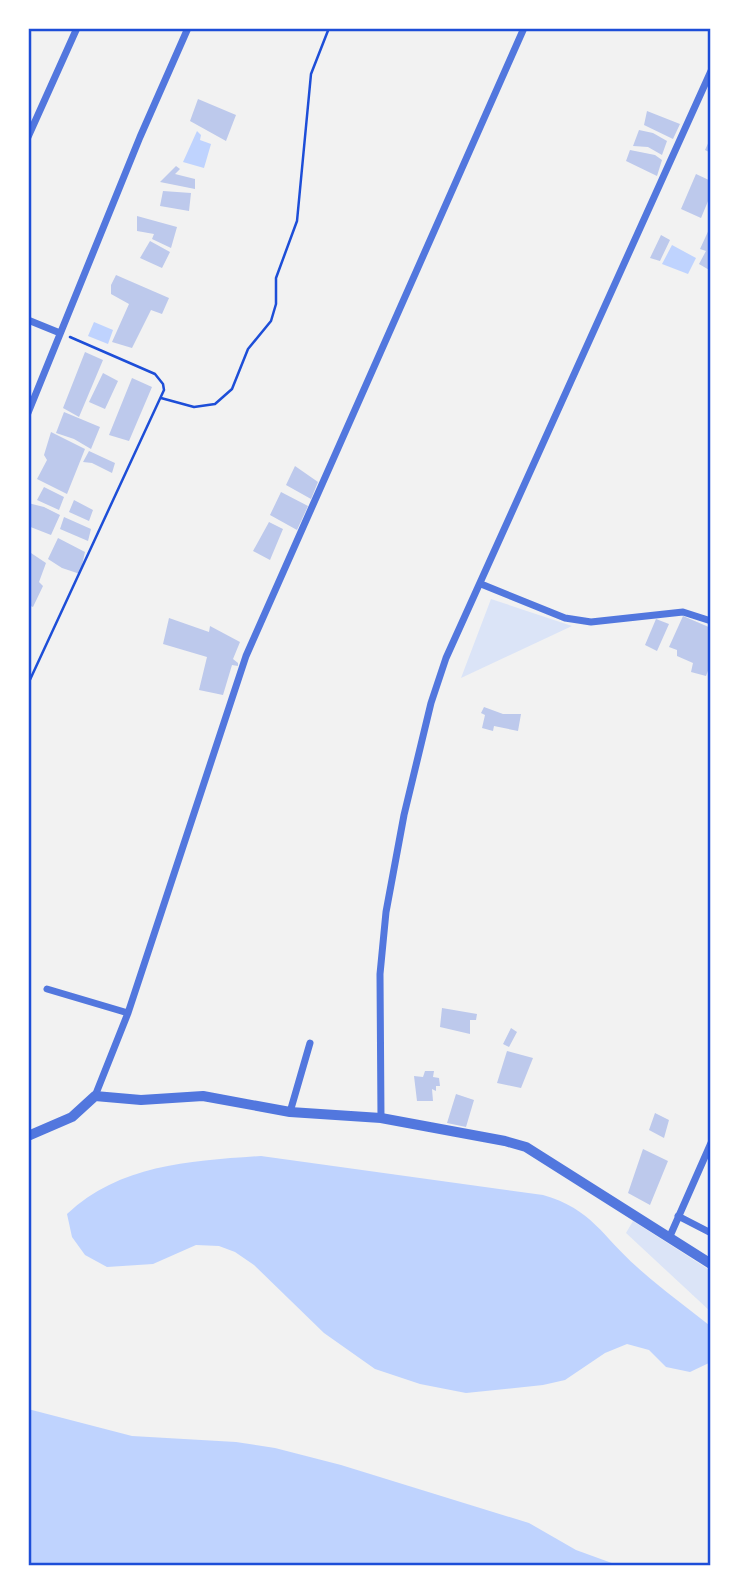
<svg xmlns="http://www.w3.org/2000/svg" width="739" height="1594" viewBox="0 0 739 1594" font-family="'IBM Plex Sans',sans-serif">
  <rect width="100%" height="100%" fill="#f2f2f2"/>
  <path fill="#dbe4f7" d="M 491,599 L 572,626 L 461,678 Z
    M 633,1221 L 711,1271 L 711,1312 L 626,1233 Z"/>
  <path fill="#bfd3fe" d="M 197,131 L 201,135 L 200,140 L 211,144 L 204,168 L 183,162 Z
    M 672,245 L 696,258 L 688,274 L 662,264 Z
    M 94,322 L 113,330 L 108,344 L 88,336 Z
    M 261,1156 L 543,1195 C 592,1209 602,1236 637,1267 C 660,1288 685,1306 709,1325 L 711,1362 L 690,1372 L 666,1367 L 649,1350 L 627,1344 L 605,1353 L 565,1380 L 543,1385 L 466,1393 L 420,1384 L 375,1369 L 324,1333 L 254,1265 L 235,1252 L 219,1246 L 196,1245 L 153,1264 L 107,1267 L 85,1255 L 72,1237 L 67,1214 C 121,1164 191,1161 261,1156 Z
    M 28,1409 L 132,1436 L 236,1442 L 275,1448 L 341,1465 L 529,1523 L 576,1550 L 620,1566 L 28,1566 Z"/>
  <path fill="#bdc9ec" d="M 198,99 L 236,115 L 226,141 L 190,121 Z
    M 647,111 L 680,124 L 673,139 L 644,125 Z
    M 639,130 L 653,133 L 667,141 L 662,155 L 648,147 L 633,146 Z
    M 711,137 L 711,153 L 705,150 Z
    M 630,150 L 655,155 L 662,160 L 657,176 L 626,161 Z
    M 176,166 L 180,169 L 175,174 L 195,179 L 195,189 L 160,182 Z
    M 696,174 L 711,181 L 711,194 L 701,218 L 681,209 Z
    M 163,191 L 191,193 L 189,211 L 160,206 Z
    M 137,216 L 177,227 L 171,248 L 152,239 L 154,234 L 137,231 Z
    M 711,225 L 711,271 L 699,264 L 706,251 L 700,249 Z
    M 661,235 L 670,240 L 660,261 L 650,258 Z
    M 150,241 L 170,252 L 162,268 L 140,258 Z
    M 116,275 L 169,298 L 162,314 L 151,310 L 132,348 L 112,342 L 129,304 L 111,294 L 111,285 Z
    M 85,352 L 103,360 L 79,417 L 63,408 Z
    M 103,373 L 118,381 L 105,409 L 89,402 Z
    M 132,378 L 152,387 L 129,441 L 109,435 Z
    M 64,412 L 100,427 L 91,449 L 74,439 L 56,433 Z
    M 51,432 L 85,449 L 67,494 L 37,479 L 47,460 L 44,455 Z
    M 89,451 L 115,463 L 112,473 L 92,463 L 83,462 Z
    M 295,466 L 318,482 L 311,499 L 286,485 Z
    M 44,487 L 64,497 L 59,510 L 37,500 Z
    M 281,492 L 308,506 L 297,530 L 270,515 Z
    M 74,500 L 93,510 L 89,521 L 69,512 Z
    M 28,503 L 44,507 L 60,515 L 51,535 L 28,526 Z
    M 64,517 L 91,529 L 88,541 L 60,529 Z
    M 269,522 L 283,529 L 270,560 L 253,551 Z
    M 58,538 L 85,552 L 80,574 L 62,568 L 48,559 Z
    M 28,551 L 46,563 L 39,582 L 43,586 L 33,607 L 28,605 Z
    M 683,616 L 711,628 L 711,663 L 706,676 L 691,672 L 693,663 L 677,656 L 677,650 L 669,647 Z
    M 169,618 L 209,632 L 210,626 L 240,642 L 233,659 L 238,663 L 238,666 L 232,665 L 223,695 L 199,690 L 207,657 L 163,644 Z
    M 656,619 L 669,624 L 657,651 L 645,645 Z
    M 484,707 L 503,714 L 521,714 L 518,731 L 494,726 L 493,731 L 482,728 L 485,715 L 481,713 Z
    M 442,1008 L 477,1014 L 476,1020 L 470,1020 L 470,1034 L 440,1027 Z
    M 511,1028 L 517,1032 L 509,1047 L 503,1044 Z
    M 507,1051 L 533,1058 L 521,1088 L 497,1083 Z
    M 425,1071 L 434,1071 L 433,1077 L 439,1078 L 440,1086 L 436,1086 L 436,1091 L 432,1089 L 433,1101 L 417,1101 L 414,1076 L 423,1077 Z
    M 456,1094 L 474,1100 L 466,1127 L 447,1123 Z
    M 655,1113 L 669,1120 L 664,1138 L 649,1130 Z
    M 643,1149 L 668,1161 L 650,1205 L 628,1193 Z"/>
  <g fill="none" stroke-linecap="round" stroke-linejoin="round">
    <path stroke="#1d4ed8" stroke-width="2.5" d="M 161,398 L 194,407 L 215,404 L 232,389 L 248,349 L 271,321 L 276,304 L 276,278 L 297,221 L 311,74 L 329,28
      M 28,684 L 164,390 L 163,384 L 155,374 L 70,337"/>
    <path stroke="#5277de" stroke-width="7" d="M 28,137 L 77,28
      M 28,320 L 60,333
      M 28,413 L 140,137 L 188,28
      M 481,584 L 565,618 L 591,622 L 683,612 L 711,621
      M 47,989 L 128,1013
      M 95,1096 L 128,1013 L 246,656 L 524,28
      M 290,1112 L 310,1043
      M 381,1118 L 380,974 L 386,912 L 404,815 L 431,703 L 446,658 L 711,71
      M 678,1216 L 711,1233
      M 670,1236 L 711,1143"/>
    <path stroke="#5277de" stroke-width="10" d="M 28,1136 L 72,1117 L 95,1096 L 141,1100 L 203,1096 L 290,1112 L 381,1118 L 505,1141 L 526,1147 L 711,1264"/>
  </g>
  <rect width="739" height="1594" fill="none" stroke="#ffffff" stroke-width="60"/>
  <rect x="30" y="30" width="679" height="1534" fill="none" stroke="#1d4ed8" stroke-width="2.5"/>
</svg>
